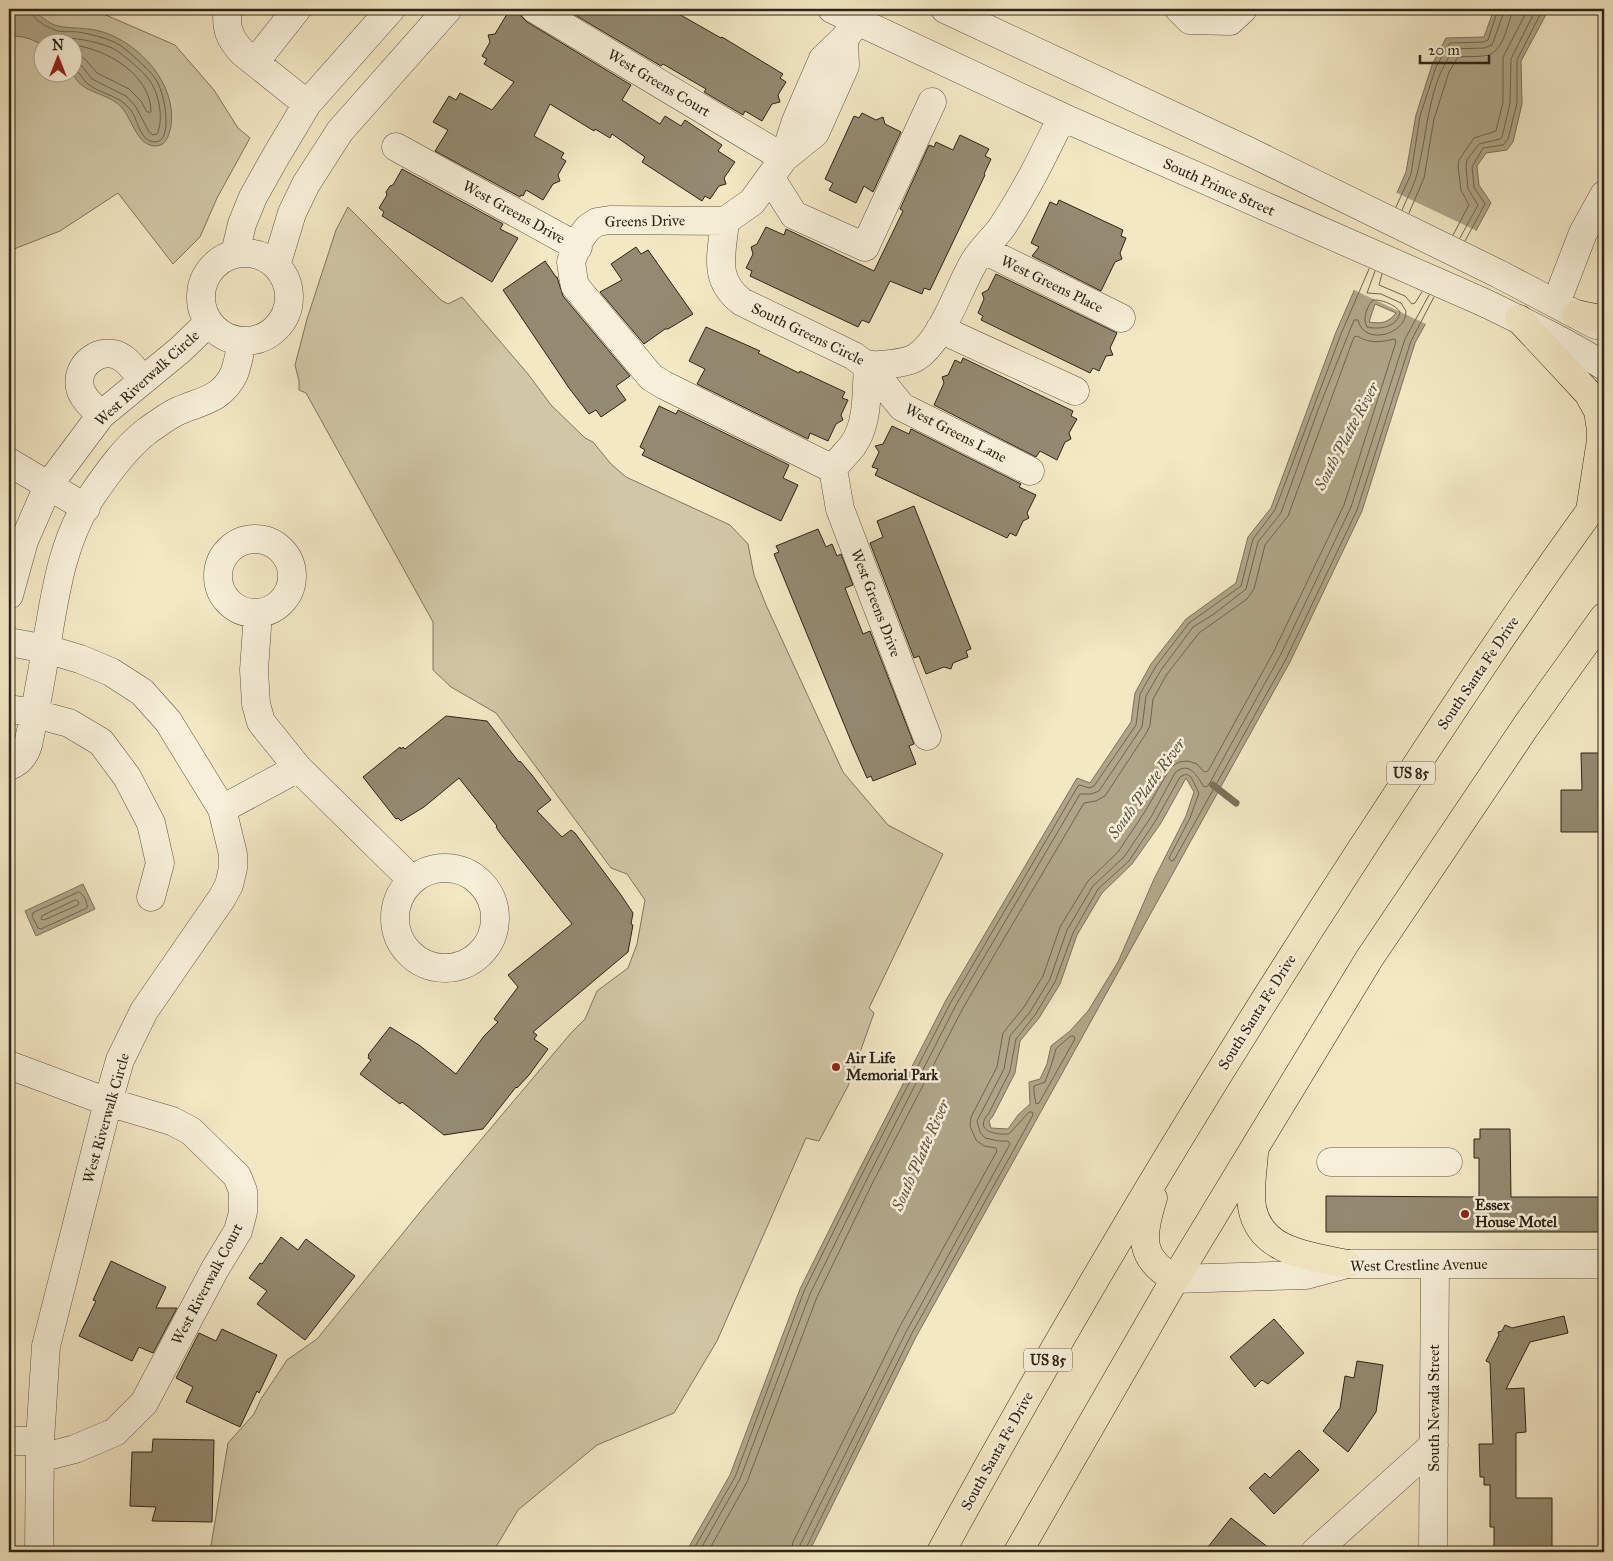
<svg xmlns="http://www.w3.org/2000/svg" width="1613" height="1561" viewBox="0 0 1613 1561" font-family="'IM FELL Great Primer',serif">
  <rect width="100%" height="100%" fill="#f3e7c4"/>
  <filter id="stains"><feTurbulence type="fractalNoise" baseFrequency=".004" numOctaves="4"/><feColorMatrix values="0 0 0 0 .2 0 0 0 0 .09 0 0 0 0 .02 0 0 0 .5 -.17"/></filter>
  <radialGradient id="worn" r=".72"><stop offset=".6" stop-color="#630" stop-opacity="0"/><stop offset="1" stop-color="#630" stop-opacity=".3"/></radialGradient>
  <path fill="#d1c6a7" stroke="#7f755f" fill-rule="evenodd" d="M 9,9 L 92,9 L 175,45 L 214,90 L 238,128 L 250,138 L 217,198 L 200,237 L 173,264 L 118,193 L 60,231 L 9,251 ZM 42,42 L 72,42 L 72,72 L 42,72 Z
    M 348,207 L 441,300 L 448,304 L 462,297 L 528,374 L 551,405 L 585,438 L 593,442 L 611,464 L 626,477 L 730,525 L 748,544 L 754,575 L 766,605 L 843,772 L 888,825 L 943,854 L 869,1008 L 874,1013 L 848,1086 L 819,1141 L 806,1138 L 717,1341 L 674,1413 L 597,1445 L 518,1510 L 493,1552 L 210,1552 L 228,1443 L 254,1414 L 261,1399 L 287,1360 L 317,1339 L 420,1212 L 571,1033 L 585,1019 L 597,991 L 628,968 L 637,944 L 645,900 L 627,874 L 611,868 L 496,713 L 451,687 L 433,670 L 433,622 L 306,393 L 299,390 L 299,381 L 295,365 L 307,319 L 336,230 Z"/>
  <path fill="#b0a589" stroke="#7c715b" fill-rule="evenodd" d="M 9,9 L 33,9 C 39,15 49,24 58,26 C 72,29 87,27 103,32 C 140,44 177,84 171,126 C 169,134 167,145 157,146 C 135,147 133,116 118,104 C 104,92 80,93 73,73 C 70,65 72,51 72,42 L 42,42 L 42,45 C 31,38 22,36 9,36 Z
    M 1494,9 L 1549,9 L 1521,61 L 1522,104 L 1513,142 L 1507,150 L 1486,153 L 1477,166 L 1479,185 L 1491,203 L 1415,343 L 1362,511 L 1290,662 L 916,1337 L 809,1552 L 686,1552 L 730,1475 L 800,1289 L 856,1176 L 946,1000 L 1077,778 L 1090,783 L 1131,722 L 1135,693 L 1151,664 L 1186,619 L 1236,583 L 1248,537 L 1271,508 L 1336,332 L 1406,172 L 1416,115 L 1432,65 L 1446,38 L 1484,37 ZM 1375,304 L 1396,313 C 1388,323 1381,324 1369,322 ZM 1186,778 L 1194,792 L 1186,816 L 1154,879 L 1118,962 L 1088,1011 L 1070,1031 L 1051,1046 L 1047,1064 L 1040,1079 L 1029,1082 L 1030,1104 L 1018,1115 L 1008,1129 L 991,1128 L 989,1121 L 993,1116 L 1015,1073 L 1020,1041 L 1039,1018 L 1060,984 L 1077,935 L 1102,893 L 1132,864 L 1161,823 Z
    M 83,884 L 95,909 L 36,936 L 25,911 Z"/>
  <path fill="#f3e7c4" d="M 1395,192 L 1479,232 L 1428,325 L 1352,289 Z"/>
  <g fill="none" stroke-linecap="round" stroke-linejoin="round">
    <path stroke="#6e6450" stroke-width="1" d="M 30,9 C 31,18 46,27 55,30 C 62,33 70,31 78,32 C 90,34 103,37 114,42 C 125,47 135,58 144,66 C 152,73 158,81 161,91 C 165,101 174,149 150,141 C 139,137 137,117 130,109 C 117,94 102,95 88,84 C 82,79 80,71 72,68
      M 53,42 L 52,39 L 54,37 C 74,38 93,40 112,48 C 122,53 143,71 150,81 C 159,94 164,119 157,134 L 153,135 L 149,132 L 136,107 L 126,96 L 92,79 L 81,65 L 72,61
      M 72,45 C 106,48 151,75 151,112 L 147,112 L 141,101 L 129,89 L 97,73 L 84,58 L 72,54
      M 1396,207 L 1411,174 L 1420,116 L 1436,67 L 1450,43 L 1484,42 L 1488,40 L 1498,9
      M 1402,210 C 1407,198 1414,186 1417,174 C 1428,133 1427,86 1454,49 L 1484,48 L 1492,45 L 1505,9
      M 1409,213 L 1424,178 L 1434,119 L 1449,72 L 1458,57 C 1485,55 1495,62 1506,32 C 1508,24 1512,17 1512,9
      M 1453,235 L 1469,205 L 1461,190 L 1458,167 L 1459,160 L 1474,138 L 1496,131 L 1503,102 L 1503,57 L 1528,9
      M 1460,238 L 1478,205 L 1468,189 L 1466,166 L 1467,160 L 1479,144 L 1500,139 L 1502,137 L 1510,103 L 1511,59 L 1536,9
      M 1465,241 L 1485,204 L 1474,187 L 1472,167 L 1483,148 L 1503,145 L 1508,139 L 1517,103 L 1517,60 L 1543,9
      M 1382,274 L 1379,285 L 1405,296 L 1412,304 L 1415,303 L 1422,292
      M 1373,300 C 1381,299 1396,305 1400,312 C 1398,327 1380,330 1367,327 C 1362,319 1367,306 1373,300 Z
      M 79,892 C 83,893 88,903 87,908 L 41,929 L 38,928 L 32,916 L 33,913 Z
      M 76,900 L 79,902 L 78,905 L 44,920 L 41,919 L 42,916 Z
      M 1071,1036 L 1074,1036 L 1075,1039 L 1039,1103 L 1036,1104 L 1034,1093 L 1034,1086 L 1045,1082 L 1051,1066 L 1056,1049 Z
      M 692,1552 L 735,1477 L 804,1291 L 860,1178 L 951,1002 L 1078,786 L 1080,785 L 1089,788 L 1094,786 L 1136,725 L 1140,694 L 1156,666 L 1189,623 L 1241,586 L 1253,539 L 1275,510 L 1341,334 L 1369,269
      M 699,1552 L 740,1479 L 810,1294 L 866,1181 L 956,1005 L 1080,794 L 1091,794 L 1099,791 L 1142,727 L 1146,696 L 1161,670 L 1193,627 L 1214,614 L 1246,589 L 1258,542 L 1281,513 L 1318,410 L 1354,320 L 1358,320 C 1364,347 1407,334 1406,311 L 1401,303 L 1381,294 L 1367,293 L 1375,271
      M 708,1552 L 747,1482 L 817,1297 L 872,1184 L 963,1008 L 1084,803 L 1096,801 L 1105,796 L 1147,732 L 1150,725 L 1153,699 L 1167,674 L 1199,633 L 1247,599 L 1254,589 L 1265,545 L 1288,516 L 1354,337 L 1357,336 C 1370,344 1381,342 1395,339 L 1396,342 L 1344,505 L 1273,653 L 1208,771 L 1204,772 L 1197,764 L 1188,761 L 1179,762 L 1171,767 L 1144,813 L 1118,852 L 1088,881 L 1060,927 L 1043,976 L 1024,1007 L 1003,1033 L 997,1067 L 971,1117 L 970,1126 L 976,1140 L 984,1146 L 996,1148 L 997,1151 L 899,1328 L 793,1542 L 791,1552
      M 799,1552 L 800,1545 L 906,1332 L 1010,1144 L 1008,1141 L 999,1141 L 985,1138 L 980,1132 L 977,1121 L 1004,1069 L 1010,1036 L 1030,1012 L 1050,979 L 1067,930 L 1093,886 L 1124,857 L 1151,817 L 1175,773 C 1189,760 1197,776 1204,787 L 1208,786 L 1280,656 L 1351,507 L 1405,339 L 1429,295
      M 805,1552 L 806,1548 L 911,1335 L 1033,1115 L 1032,1112 L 1029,1112 L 1009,1134 C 995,1135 973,1131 989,1113 L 1010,1071 L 1016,1039 L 1035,1015 L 1055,982 L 1073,933 L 1098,889 L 1129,861 L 1156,820 L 1180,777 L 1186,774 L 1191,777 L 1199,793 L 1190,818 L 1169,858 L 1171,861 L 1174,860 L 1286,659 L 1357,510 L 1411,341 L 1434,297"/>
    <path stroke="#7c715b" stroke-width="7" d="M 1213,785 L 1236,803"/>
  </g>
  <path fill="#948971" stroke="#2d2417" d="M 510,9 L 519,9 L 521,16 L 527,22 L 631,85 L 622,100 L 660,124 L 665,116 L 681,126 L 685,120 L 722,145 L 718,151 L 735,162 L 724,178 L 726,184 L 719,186 L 710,199 L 705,196 L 702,201 L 642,162 L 645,157 L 612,134 L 610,138 L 595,129 L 594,131 L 550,104 L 534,136 L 564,153 L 561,158 L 566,161 L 558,175 L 560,181 L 553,184 L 543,200 L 526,190 L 523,196 L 521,195 L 520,197 L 435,151 L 448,130 L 433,122 L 449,96 L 456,100 L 460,93 L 492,110 L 514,82 L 484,64 L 487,59 L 482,56 L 490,42 L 488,35 L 495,34 Z
    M 565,9 L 670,9 L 721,38 L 722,37 L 783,74 L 780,78 L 786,82 L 778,95 L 780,102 L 772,104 L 762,121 L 745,111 L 743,115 L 704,92 L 706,89 L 663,64 L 661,66 Z
    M 862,113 L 876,120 L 883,117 L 885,124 L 901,132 L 873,192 L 864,186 L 856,203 L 829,190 L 833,183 L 825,179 L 854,116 L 859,118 Z
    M 960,135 L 989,149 L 985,156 L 991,159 L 984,174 L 985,175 L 930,290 L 924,288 L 922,294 L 890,281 L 869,323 L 862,320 L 858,327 L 750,276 L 752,271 L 746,268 L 753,254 L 751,247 L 757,244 L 766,227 L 784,235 L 786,229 L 874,271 L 903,211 L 900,209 L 929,145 L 934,147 L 936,142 L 953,150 Z
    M 402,169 L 503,224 L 500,229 L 518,238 L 492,282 L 382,216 L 384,212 L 379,208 L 387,195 L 386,192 L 390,186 L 393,185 Z
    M 1059,200 L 1123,230 L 1121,236 L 1126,238 L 1120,253 L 1122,259 L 1115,262 L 1101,291 L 1032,256 L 1039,247 L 1031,243 L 1050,202 L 1057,205 Z
    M 636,247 L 641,254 L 648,250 L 693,314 L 668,329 L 665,329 L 644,344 L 600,292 L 622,280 L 611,264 Z
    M 545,261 L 556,277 L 557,277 L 563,296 L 630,376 L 616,386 L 626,400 L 601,417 L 596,410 L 589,414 L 569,388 L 503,290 Z
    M 996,274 L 1117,333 L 1110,348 L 1113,355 L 1106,356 L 1099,371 L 1093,368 L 1090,373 L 981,320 L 983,316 L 978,313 L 984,299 L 982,293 L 988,290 Z
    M 706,327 L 760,351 L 758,353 L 799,373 L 800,371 L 845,392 L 842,398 L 848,400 L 841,415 L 843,420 L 836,424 L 828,441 L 810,433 L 808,439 L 697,384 L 705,369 L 689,361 Z
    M 963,358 L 1073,411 L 1071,416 L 1077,419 L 1069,433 L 1071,439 L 1065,442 L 1057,460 L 1040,451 L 1036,457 L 934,405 L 944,383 L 942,377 L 948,375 L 955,360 L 961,363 Z
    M 659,406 L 676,414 L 678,410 L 789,465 L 783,478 L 798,485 L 781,521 L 642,455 L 645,450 L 640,447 Z
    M 892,426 L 909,434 L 911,429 L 1021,484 L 1019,487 L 1036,495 L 1027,513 L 1029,518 L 1023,521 L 1016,536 L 1010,533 L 1007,538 L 875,475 L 878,469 L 872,467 L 879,452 L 875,446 L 883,444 Z
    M 914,506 L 971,649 L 966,651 L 968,657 L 953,663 L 951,669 L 944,667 L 926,674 L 919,656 L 914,658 L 870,543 L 883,537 L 877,521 Z
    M 818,529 L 826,547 L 832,544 L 837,556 L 841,554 L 853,585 L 845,588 L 863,634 L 870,631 L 914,744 L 909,746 L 916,764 L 873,781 L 871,776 L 867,778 L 853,746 L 774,554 L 779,552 L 776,546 Z
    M 446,716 L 487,721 L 519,762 L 520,761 L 532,775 L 551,800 L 537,811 L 562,837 L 571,830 L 575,833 L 621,895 L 633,913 L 631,924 L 633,925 L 628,952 L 533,1032 L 537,1035 L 534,1039 L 548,1049 L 529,1075 L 517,1088 L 516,1087 L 483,1129 L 444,1135 L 402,1102 L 400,1104 L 360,1074 L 371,1060 L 368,1058 L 369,1056 L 368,1055 L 390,1027 L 419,1045 L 456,1074 L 484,1036 L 498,1022 L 494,1019 L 518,987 L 508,975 L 572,924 L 500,833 L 496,827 L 497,826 L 459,778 L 424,807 L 401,821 L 398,818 L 396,819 L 363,777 L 400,747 L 401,749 L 403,747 L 405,749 Z
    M 1581,753 L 1604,753 L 1604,832 L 1561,832 L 1561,790 L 1582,790 Z
    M 1480,1129 L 1510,1129 L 1511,1197 L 1604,1197 L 1604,1232 L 1326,1232 L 1326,1196 L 1479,1197 L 1479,1158 L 1474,1158 L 1474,1139 L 1480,1139 Z
    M 281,1237 L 298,1250 L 306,1239 L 355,1276 L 305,1340 L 257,1304 L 267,1291 L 249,1278 L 260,1263 L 262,1264 Z
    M 111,1261 L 166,1287 L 156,1308 L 177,1308 L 153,1353 L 139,1347 L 132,1361 L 79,1336 L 96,1301 L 93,1300 Z
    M 1564,1316 L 1568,1333 L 1530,1342 L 1506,1389 L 1524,1388 L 1526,1432 L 1516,1433 L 1516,1498 L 1552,1498 L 1552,1552 L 1494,1552 L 1494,1527 L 1490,1527 L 1490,1485 L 1484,1485 L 1484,1477 L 1480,1477 L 1479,1444 L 1493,1444 L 1490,1363 L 1486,1361 L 1499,1335 L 1498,1332 L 1502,1331 L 1505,1325 L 1512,1328 Z
    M 1274,1319 L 1304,1353 L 1268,1384 L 1262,1380 L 1255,1387 L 1230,1357 Z
    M 222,1329 L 277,1355 L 259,1393 L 257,1391 L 240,1427 L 186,1402 L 193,1387 L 176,1378 L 199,1333 L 216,1341 Z
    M 1357,1361 L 1383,1365 L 1376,1412 L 1348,1452 L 1323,1431 L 1340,1408 L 1345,1376 L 1354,1378 Z
    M 153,1439 L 214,1440 L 212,1522 L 152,1521 L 156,1507 L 130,1506 L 132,1452 L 152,1452 Z
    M 1299,1450 L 1319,1470 L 1274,1514 L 1249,1488 L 1265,1473 L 1270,1478 Z
    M 1231,1518 L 1274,1552 L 1204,1552 Z"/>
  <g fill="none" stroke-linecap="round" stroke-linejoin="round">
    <defs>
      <path id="minor" d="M 228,9 C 225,27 229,38 242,52 L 307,104
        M 535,9 L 784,158
        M 832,9 L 1062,117 L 1485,303 C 1526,323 1566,342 1604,366
        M 945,9 L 1248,151 L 1499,274 L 1596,325
        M 1179,9 L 1190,20 L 1230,21 L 1243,9
        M 844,39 L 845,66 L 815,133 L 784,158 L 752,202 L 725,221 C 722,254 712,279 742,302 L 854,356 C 858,359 862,363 867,364 C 876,367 906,363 915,358 C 942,342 958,289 974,262 C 982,248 996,237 1004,224 C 1027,189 1044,154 1062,117
        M 255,62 L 297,9
        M 396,147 L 578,247
        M 784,158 L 796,121 L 823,59 L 844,39 L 850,31
        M 770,177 L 794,215 L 865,247 L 932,102
        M 725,221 L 610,220 L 597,222 L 588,228 L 579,240 L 571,262 L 573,276 L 575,286 L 651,377 L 664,385 L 833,469 C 839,460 847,453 853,445 C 869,422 866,391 868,365
        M 984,250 L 1121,318
        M201 297a44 44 0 1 1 88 0a44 44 0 1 1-88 0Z
        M 235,253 L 242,224 L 253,197 L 276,156 L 307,104 L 391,9
        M 276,266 L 292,213 L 306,184 L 322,159 L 340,131 L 448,9
        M 1556,303 L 1583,233 L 1604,195
        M 940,329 L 1075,391
        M 868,365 L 902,407 L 1030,471
        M 101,415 C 94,408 85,401 81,391 C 72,365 103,343 124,359 C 131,364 137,373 142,380
        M 9,462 L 86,508
        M 833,469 L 840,509 L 927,736
        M218 576a37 37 0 1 1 74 0a37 37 0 1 1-74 0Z
        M 9,595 L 24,541 L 48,486 L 101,415 L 180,350 L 208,323
        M 258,613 L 254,670 L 256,704 L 261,722 L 298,768 L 412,880
        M 9,642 L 46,649 L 80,659 L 111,672 L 142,692 L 168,721 L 222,809 L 233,854 L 233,868 L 229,885 L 222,898 L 144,1011 L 120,1060 L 108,1102 L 46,1346 L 40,1441 L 39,1552
        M 9,709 L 28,712 L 69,723 L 101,742 L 127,777 L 151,823 L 160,863 L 151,897
        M 9,766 C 20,762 25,755 28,745 C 35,712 41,680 46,648 C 55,594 62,540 93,494 C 108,472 126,447 147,431 C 156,425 166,417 176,412 C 199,401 221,401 234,374 C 238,364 240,352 242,341
        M 222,809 L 298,768
        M395 918a50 50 0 1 1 100 0a50 50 0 1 1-100 0Z
        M 9,1065 L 108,1102 L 172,1121 L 191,1131 L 237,1176 L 243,1191 L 243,1212 L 238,1231 L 215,1269 L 144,1403 L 115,1432 L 75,1449 L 40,1458
        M 1331,1162 L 1448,1162
        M 1175,1279 L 1306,1275 L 1347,1264 L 1604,1264
        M 9,1441 L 40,1441
        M 1315,1552 L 1434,1445
        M 1433,1552 L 1435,1264"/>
      <path id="highway" d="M 1576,314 L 1604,320
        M 1519,319 L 1588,393 L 1598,411 L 1601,430 L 1601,440 L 1590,511
        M 1254,1153 C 1253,1170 1249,1190 1252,1207 C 1260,1253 1311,1256 1347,1264
        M 1153,1198 C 1141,1236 1138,1258 1175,1279
        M 941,1552 C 1072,1311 1214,1075 1364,845 C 1442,726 1520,606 1604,492
        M 1018,1552 L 1175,1279 L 1369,959 L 1526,726 L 1604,617"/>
    </defs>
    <use href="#minor" stroke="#5e5542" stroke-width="29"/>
    <use href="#highway" stroke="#2d2417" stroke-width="29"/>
    <use href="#minor" stroke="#f7efd9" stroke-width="28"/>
    <use href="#highway" stroke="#f3e7c4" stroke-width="28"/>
  </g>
  <g fill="#8f2418" stroke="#f7efd9" stroke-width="2">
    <circle cx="836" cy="1067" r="5"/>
    <circle cx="1465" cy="1214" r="5"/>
  </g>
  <g text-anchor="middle" stroke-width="5" stroke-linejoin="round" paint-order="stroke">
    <g fill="#f7efd9" stroke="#6a6151" stroke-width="1">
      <rect x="1387" y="761.5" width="48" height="23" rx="4"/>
      <rect x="1024" y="1348.5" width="48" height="23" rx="4"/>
    </g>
    <g font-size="14" font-weight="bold" fill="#2d2417">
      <text x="1411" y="778">US 85</text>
      <text x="1048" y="1365">US 85</text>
    </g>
    <g font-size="15" fill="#2d2417" stroke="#f7efd9">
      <text transform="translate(659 83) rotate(31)" y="5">West Greens Court</text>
      <text transform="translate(1219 187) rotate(24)" y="5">South Prince Street</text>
      <text transform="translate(514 212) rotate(29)" y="5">West Greens Drive</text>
      <text transform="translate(645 221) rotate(-1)" y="5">Greens Drive</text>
      <text transform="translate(1052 284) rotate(26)" y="5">West Greens Place</text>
      <text transform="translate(808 334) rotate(26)" y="5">South Greens Circle</text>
      <text transform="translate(147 378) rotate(-42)" y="5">West Riverwalk Circle</text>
      <text transform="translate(956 433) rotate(27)" y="5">West Greens Lane</text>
      <text transform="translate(876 603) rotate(69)" y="5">West Greens Drive</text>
      <text transform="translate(1478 673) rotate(-56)" y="5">South Santa Fe Drive</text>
      <text transform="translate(1257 1012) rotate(-58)" y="5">South Santa Fe Drive</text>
      <text transform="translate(106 1118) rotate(-74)" y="5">West Riverwalk Circle</text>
      <text transform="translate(1419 1265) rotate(-1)" y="5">West Crestline Avenue</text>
      <text transform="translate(207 1284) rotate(-62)" y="5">West Riverwalk Court</text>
      <text transform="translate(1434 1408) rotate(-90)" y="5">South Nevada Street</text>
      <text transform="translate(997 1451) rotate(-61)" y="5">South Santa Fe Drive</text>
    </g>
    <g font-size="15" font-weight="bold" fill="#2d2417" stroke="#f7efd9" text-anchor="start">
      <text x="846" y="1063">Air Life<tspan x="846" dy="17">Memorial Park</tspan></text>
      <text x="1475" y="1210">Essex<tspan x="1475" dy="17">House Motel</tspan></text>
    </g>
    <g font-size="16" font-style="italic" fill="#5b513f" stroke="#f7efd9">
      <text transform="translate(1346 436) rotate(-62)" y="6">South Platte River</text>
      <text transform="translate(1146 788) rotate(-54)" y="6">South Platte River</text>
      <text transform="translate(920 1155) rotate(-66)" y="6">South Platte River</text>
    </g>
  </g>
  <rect width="1613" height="1561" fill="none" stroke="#f3e7c4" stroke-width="30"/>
  <rect x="10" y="10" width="1593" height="1541" fill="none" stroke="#2d2417" stroke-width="2.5"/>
  <rect x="15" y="15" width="1583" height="1531" fill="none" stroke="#2d2417"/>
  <g transform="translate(58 58)"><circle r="24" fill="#f7efd9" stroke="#a69e8b"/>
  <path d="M0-4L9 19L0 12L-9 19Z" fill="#8f2418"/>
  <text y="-8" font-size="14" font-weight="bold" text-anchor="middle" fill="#2d2417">N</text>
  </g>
  <path d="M1420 55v8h69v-8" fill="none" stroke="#2d2417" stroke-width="2.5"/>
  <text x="1428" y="55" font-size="15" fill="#2d2417" stroke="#f7efd9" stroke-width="4" paint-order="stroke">20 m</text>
  <rect width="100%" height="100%" filter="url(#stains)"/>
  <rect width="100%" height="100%" fill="url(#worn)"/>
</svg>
